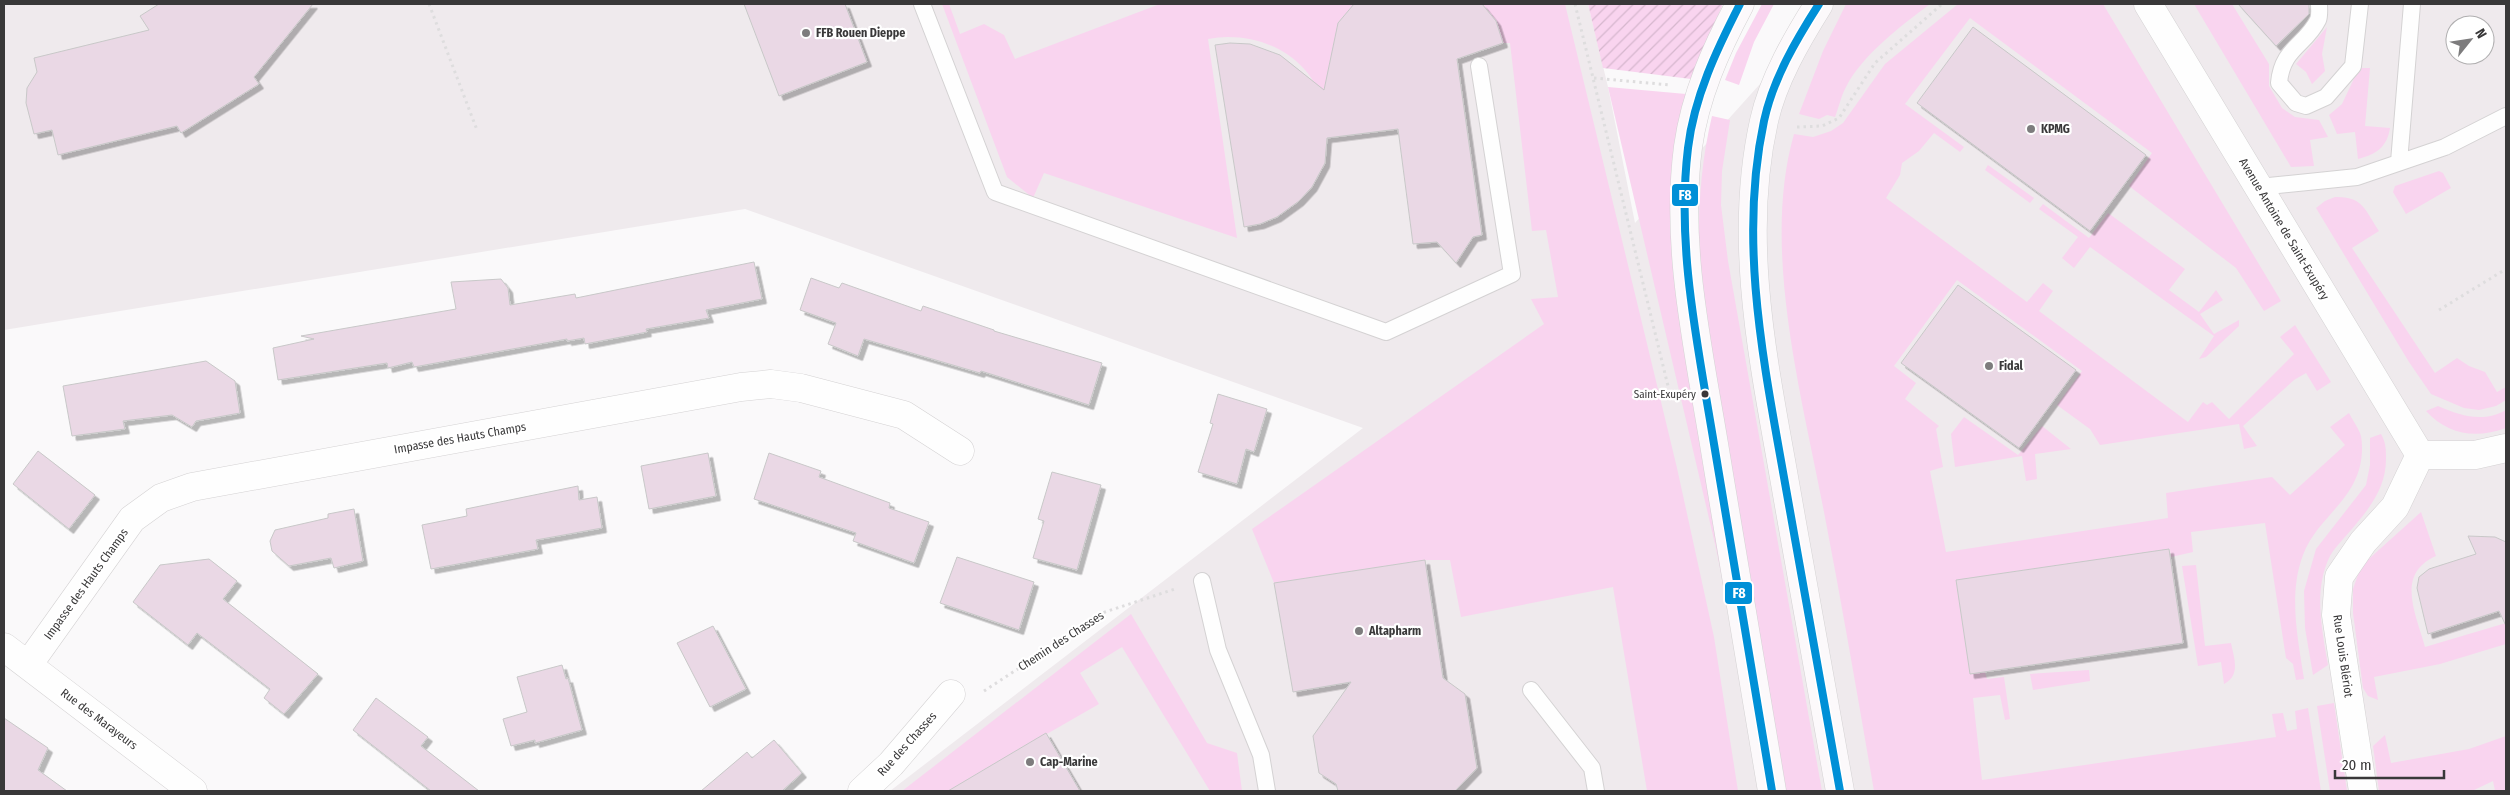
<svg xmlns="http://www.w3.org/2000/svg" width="2510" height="795" viewBox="0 0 2510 795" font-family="'Fira Sans Condensed',sans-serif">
  <defs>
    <pattern id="garden-furrows" width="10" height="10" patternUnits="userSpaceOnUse" patternTransform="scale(1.25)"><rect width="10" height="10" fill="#f9d4ef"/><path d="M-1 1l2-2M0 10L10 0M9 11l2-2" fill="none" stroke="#d6b7ce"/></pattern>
    <filter id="shadow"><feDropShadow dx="4.5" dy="4.5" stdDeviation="0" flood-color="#0004"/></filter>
  </defs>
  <rect width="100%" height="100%" fill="#faf9fa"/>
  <path fill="#efeaed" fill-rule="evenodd" d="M 4,4 L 1588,4 L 1608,87 L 1635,223 L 1832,4 L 2506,4 L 2506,791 L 890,791 L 1363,428 L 745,209 L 4,330 ZM 2455,25 L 2485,25 L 2485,55 L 2455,55 Z"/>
  <path fill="#f9d4ef" d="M 942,4 L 949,4 L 960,34 L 984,24 L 1004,35 L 1015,59 L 1160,4 L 1354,4 L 1338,23 L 1338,96 L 1320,93 C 1316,86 1311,76 1305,70 C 1282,43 1242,32 1208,39 L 1237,238 L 1044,173 L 1033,198 L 1007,177 Z
    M 1482,4 L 1565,4 L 1677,468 L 1714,637 L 1738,791 L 1647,791 L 1613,587 L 1461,617 L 1450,560 L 1425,560 L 1274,583 L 1252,529 L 1544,324 L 1531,299 L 1558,297 L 1546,230 L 1532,231 L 1510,43 L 1503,43 L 1496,21 Z
    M 1762,4 L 1774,4 L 1754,42 L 1739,85 L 1725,80 L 1736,53 Z
    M 1846,4 L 1930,4 C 1901,26 1863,54 1846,87 C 1841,96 1839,107 1835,117 L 1827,115 L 1819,119 L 1799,114 L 1823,51 Z
    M 1958,4 L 2103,4 L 2281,301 L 2264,311 L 2236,268 L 2129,186 L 2152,153 L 1970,18 L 1905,104 L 1964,147 L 1960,152 L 1934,133 L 1919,151 L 1902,163 L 1900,175 L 1886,198 L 2027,302 L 2043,283 L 2053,291 L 2039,311 L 2188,422 L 2203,402 L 2207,405 L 2212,402 L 2229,419 L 2294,354 L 2280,337 L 2295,325 L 2331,382 L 2317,391 L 2306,373 L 2294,380 L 2243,426 L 2257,446 L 2244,449 L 2239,424 L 2100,445 L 2090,429 L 2057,405 L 2082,371 L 1957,280 L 1894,366 L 1916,383 L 1905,399 L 1939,426 L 1936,429 L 1943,467 L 1930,471 L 1946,552 L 2168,518 L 2166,493 L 2272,477 L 2290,495 L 2345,445 L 2330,427 L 2349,413 C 2352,419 2357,426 2360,433 C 2362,438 2362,445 2362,451 C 2360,500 2318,515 2303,555 C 2288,595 2298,638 2304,679 L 2296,680 L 2293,664 L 2286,658 L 2265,523 L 2191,532 L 2193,552 L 2171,557 L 2170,549 L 1956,580 L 1970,674 L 1985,672 L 1987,679 L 2004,677 L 2010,719 L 2005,720 L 2000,695 L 1973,698 L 1982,780 L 2276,737 L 2272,714 L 2283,713 L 2287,731 L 2297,729 L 2295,711 L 2308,708 L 2321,791 L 1874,791 C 1858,698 1842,605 1824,512 C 1802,396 1761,249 1794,134 L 1813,137 L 1831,131 L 1843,123 L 1885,64 Z
    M 2194,4 L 2232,4 L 2269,64 L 2269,86 L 2282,108 L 2295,117 L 2319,120 L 2328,137 L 2310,140 L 2314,166 L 2291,167 Z
    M 2327,27 L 2322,54 L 2325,71 L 2312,84 L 2306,72 L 2296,64 Z
    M 2359,68 L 2370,68 L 2365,126 L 2390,128 C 2387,147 2377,154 2358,159 L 2355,132 L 2337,134 L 2329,115 L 2342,104 Z
    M 1608,87 L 1686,94 L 1682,111 L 1730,617 L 1715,544 Z
    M 1712,116 L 1730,120 L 1722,171 L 1721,205 L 1728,261 L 1822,791 L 1785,791 C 1768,692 1750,593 1732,494 C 1710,370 1682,242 1712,116 Z
    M 1988,165 L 2034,198 L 2030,203 L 1985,170 Z
    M 2439,171 L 2443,173 L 2451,188 L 2406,214 L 2393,192 L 2395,186 Z
    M 2335,197 C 2363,196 2365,210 2379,231 L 2352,248 L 2435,373 L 2457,358 L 2469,366 L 2485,372 L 2497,392 L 2506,387 L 2506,400 L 2496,406 L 2479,410 L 2464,408 L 2431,394 L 2409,362 L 2316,208 L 2325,201 Z
    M 2043,204 L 2089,238 L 2108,213 L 2185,269 L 2169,290 L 2199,312 L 2216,290 L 2223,300 L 2200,314 L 2214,334 L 2239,320 L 2239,326 L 2206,357 L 2199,359 L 2214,336 L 2090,247 L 2074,268 L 2062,258 L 2078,237 L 2039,209 Z
    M 2438,406 C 2461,416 2483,423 2506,410 L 2506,428 C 2476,439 2448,435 2426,411 Z
    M 1964,417 L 2018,455 L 2042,426 L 2071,449 L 2035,454 L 2037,479 L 2026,481 L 2022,456 L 1955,467 L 1951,434 Z
    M 2381,434 C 2386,443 2386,449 2386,459 C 2386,492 2364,515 2344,538 C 2339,544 2333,550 2330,556 C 2313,590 2322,630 2328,665 L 2313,675 L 2305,628 L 2304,591 L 2316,549 L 2366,485 L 2370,465 L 2370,438 Z
    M 2421,512 L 2436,556 C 2395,574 2416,614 2425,647 L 2506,623 L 2506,644 L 2440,664 L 2374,677 L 2378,700 L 2368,696 L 2363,688 L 2353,613 L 2353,589 L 2361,566 Z
    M 2196,565 L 2205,646 L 2231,643 C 2234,658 2241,675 2224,684 L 2221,662 L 2198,666 L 2182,566 Z
    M 1131,614 L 1207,743 L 1237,753 L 1242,791 L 1210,791 L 1122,647 L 1080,673 L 1099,704 L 948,791 L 902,791 Z
    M 2089,670 L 2090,681 L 2033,690 L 2030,674 Z
    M 2334,703 L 2347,791 L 2330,791 L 2317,706 Z
    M 2385,735 L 2391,763 L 2469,749 L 2506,736 L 2506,791 L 2495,791 L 2493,781 L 2472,791 L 2379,791 L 2373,746 Z"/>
  <path fill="url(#garden-furrows)" d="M 1588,4 L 1723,4 L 1691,79 L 1603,68 Z"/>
  <path fill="#ead8e5" stroke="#c8c8c8" filter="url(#shadow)" d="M 159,4 L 313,4 L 254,77 L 259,84 L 181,133 L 177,126 L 58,155 L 52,130 L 34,134 L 26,103 L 27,88 L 37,72 L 34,58 L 149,30 L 140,16 Z
    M 744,4 L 845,4 L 867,62 L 779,96 Z
    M 1354,4 L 1482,4 L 1496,21 L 1503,43 L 1457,59 L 1482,235 L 1473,237 L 1456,263 L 1437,242 L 1413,244 L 1398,129 L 1327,138 L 1325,163 L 1312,187 L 1299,201 L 1277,217 L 1260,224 L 1244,227 L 1215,45 L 1230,43 L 1250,44 L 1280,55 L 1324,90 L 1338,23 Z
    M 2238,4 L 2309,4 L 2309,14 L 2276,46 Z
    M 1973,27 L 2146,155 L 2090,231 L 1917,103 Z
    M 754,262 L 762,299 L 706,310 L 709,318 L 646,329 L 647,332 L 585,344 L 584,338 L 567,341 L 567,339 L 414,367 L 412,362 L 388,368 L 387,363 L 278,380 L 273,348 L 314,339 L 301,336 L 456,309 L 451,282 L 501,279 L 508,288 L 510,305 L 575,294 L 576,298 Z
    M 811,278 L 839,288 L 842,283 L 921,311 L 923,306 L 994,330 L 994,331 L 1102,363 L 1089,405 L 981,371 L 980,373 L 864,339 L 858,356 L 828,344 L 836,323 L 800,310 Z
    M 1958,285 L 2076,370 L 2019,448 L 1901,363 Z
    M 206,361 L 235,381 L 240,413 L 196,421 L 192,427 L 172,415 L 123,421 L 125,429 L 72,436 L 63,386 Z
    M 1218,394 L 1267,409 L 1254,452 L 1246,449 L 1237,484 L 1198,472 L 1213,424 L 1210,423 Z
    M 38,451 L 95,495 L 69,529 L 13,484 Z
    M 708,453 L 716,496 L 649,509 L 641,466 Z
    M 769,453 L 821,471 L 819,477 L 890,503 L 889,508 L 929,522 L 914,563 L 853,541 L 856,533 L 754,499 Z
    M 1052,472 L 1101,485 L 1077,570 L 1033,558 L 1044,521 L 1038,519 Z
    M 578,486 L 579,500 L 597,497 L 602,528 L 536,540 L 538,549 L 431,569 L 422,525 L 467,516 L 466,509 Z
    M 354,509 L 363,561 L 334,568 L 331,558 L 289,566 L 272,551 L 270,541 L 275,530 L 328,518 L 328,514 Z
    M 2468,536 L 2495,537 L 2506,542 L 2506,626 L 2499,611 L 2428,634 L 2417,588 L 2419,577 L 2429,569 L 2476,554 Z
    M 2169,549 L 2183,643 L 1970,674 L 1956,580 Z
    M 957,557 L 1034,582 L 1019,630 L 940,603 Z
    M 209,559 L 237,581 L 223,599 L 318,674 L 284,714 L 264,698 L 270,689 L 197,633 L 188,645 L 133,602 L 160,565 Z
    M 1425,560 L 1443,678 L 1465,694 L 1477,768 L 1455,791 L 1338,791 L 1336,784 L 1319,773 L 1313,736 L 1351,682 L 1293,692 L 1274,583 Z
    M 713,626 L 746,689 L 710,707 L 677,643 Z
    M 562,665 L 566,679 L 568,678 L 582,730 L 535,743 L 535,740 L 511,746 L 503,719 L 527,712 L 517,677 Z
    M 376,698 L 428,737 L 421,746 L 479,791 L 431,791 L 353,730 Z
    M 4,718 L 48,748 L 38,770 L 67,791 L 4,791 Z
    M 1046,733 L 1080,791 L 948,791 Z
    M 774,740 L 802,773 L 782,791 L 701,791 L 747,752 L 752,758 Z"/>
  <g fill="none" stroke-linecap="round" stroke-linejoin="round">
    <defs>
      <path id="lane" d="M 922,4 L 995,192 L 1386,332 L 1512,274 L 1479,66
        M 2319,4 C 2319,8 2320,15 2318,20 C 2305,46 2282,48 2279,83 L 2296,103 L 2306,106 L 2326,97 L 2353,66 L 2360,4
        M 2399,162 L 2412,4
        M 2259,187 L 2357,177 L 2445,147 L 2506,116
        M 1202,581 L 1218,650 L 1261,755 L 1267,791
        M 1531,690 L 1592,768 L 1596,791"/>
      <path id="street" d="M 2148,4 L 2420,455
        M 2420,455 L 2475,455 L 2506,448
        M 4,647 L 193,791
        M 28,665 L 132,519 L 161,498 L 192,487 L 741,387 L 771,384 L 801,388 L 904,415 L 960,451
        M 862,791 L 891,764 L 951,694
        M 2363,791 L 2336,615 L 2339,577 L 2363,542 L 2395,507 L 2420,455"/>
      <path id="secondary" d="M 1740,4 C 1716,49 1695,96 1688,147 C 1675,246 1698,347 1714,444 C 1733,560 1753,676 1772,791
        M 1819,4 C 1797,39 1773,80 1764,121 C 1737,241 1764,364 1785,483 C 1803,586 1822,689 1840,791"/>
    </defs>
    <use href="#lane" stroke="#d4d2d3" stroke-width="18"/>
    <use href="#street" stroke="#d4d2d3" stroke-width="29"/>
    <use href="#secondary" stroke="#d4d2d3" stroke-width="29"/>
    <path stroke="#deddde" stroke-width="3" stroke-dasharray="2.5 4" stroke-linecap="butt" d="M 429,4 L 477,130
      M 1575,4 L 1668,386
      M 1594,78 L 1670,85
      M 1797,127 L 1822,126 L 1839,118 L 1875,63 L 1942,4
      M 2439,310 L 2506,269
      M 984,691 L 1105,612 L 1175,589"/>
    <use href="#lane" stroke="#fefefe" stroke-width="16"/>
    <use href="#street" stroke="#fefefe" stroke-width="28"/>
    <use href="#secondary" stroke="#fcf9fb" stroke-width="28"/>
    <defs>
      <path id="bus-1" d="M 1740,4 C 1717,49 1694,97 1688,148 C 1676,247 1698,346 1714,444 C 1733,560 1753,675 1772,791
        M 1819,4 C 1796,40 1773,79 1764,121 C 1738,242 1764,364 1785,483 C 1803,586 1822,688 1840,791"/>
    </defs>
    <use href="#bus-1" stroke="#fff" stroke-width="11"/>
    <use href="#bus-1" stroke="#0090d7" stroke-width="8"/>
  </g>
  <g fill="#7d7c7d" stroke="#fff" stroke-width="2">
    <circle cx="806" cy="33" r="5"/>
    <circle cx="2031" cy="129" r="5"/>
    <circle cx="1989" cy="366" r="5"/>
    <circle cx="1359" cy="631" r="5"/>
    <circle cx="1030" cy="762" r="5"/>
  </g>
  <circle fill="#393839" stroke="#fff" stroke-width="2" cx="1705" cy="394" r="4.5"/>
  <g text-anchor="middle" stroke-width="4.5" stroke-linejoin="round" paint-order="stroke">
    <g font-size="11" fill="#393839" stroke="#fff" text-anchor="end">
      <text x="1696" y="398">Saint-Exupéry</text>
    </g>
    <g font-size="12" font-weight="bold" fill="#393839" stroke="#fff" text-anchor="start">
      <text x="816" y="37">FFB Rouen Dieppe</text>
      <text x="2041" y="133">KPMG</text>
      <text x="1999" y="370">Fidal</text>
      <text x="1369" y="635">Altapharm</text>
      <text x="1040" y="766">Cap-Marine</text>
    </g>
    <g font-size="12" fill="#393839" stroke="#fff">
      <text transform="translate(2284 229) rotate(59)" y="4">Avenue Antoine de Saint-Exupéry</text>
      <text transform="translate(460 438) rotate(-10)" y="4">Impasse des Hauts Champs</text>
      <text transform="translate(86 584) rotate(-54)" y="4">Impasse des Hauts Champs</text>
      <text transform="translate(1061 641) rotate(-33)" y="4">Chemin des Chasses</text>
      <text transform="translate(2343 656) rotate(82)" y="4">Rue Louis Blériot</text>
      <text transform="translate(99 719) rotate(37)" y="4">Rue des Marayeurs</text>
      <text transform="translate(907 744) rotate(-48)" y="4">Rue des Chasses</text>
    </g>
  </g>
  <g stroke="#fff" stroke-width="2">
    <rect x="1671" y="183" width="28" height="24" rx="5" fill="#0090d7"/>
    <rect x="1724" y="581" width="29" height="24" rx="5" fill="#0090d7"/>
  </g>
  <g font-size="14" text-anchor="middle" font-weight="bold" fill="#fff">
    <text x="1685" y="200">F8</text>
    <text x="1739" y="598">F8</text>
  </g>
  <rect width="2510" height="795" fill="none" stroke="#393839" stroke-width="10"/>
  <g transform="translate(2470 40) rotate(60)"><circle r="24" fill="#ffffff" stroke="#b0afb0"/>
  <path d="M0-4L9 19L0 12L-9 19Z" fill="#7d7c7d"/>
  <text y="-8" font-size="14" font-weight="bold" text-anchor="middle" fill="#393839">N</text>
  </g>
  <path d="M2335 770v8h109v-8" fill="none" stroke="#393839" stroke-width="2.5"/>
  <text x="2342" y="770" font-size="15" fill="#393839" stroke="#ffffff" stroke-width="4" paint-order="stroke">20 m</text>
</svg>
